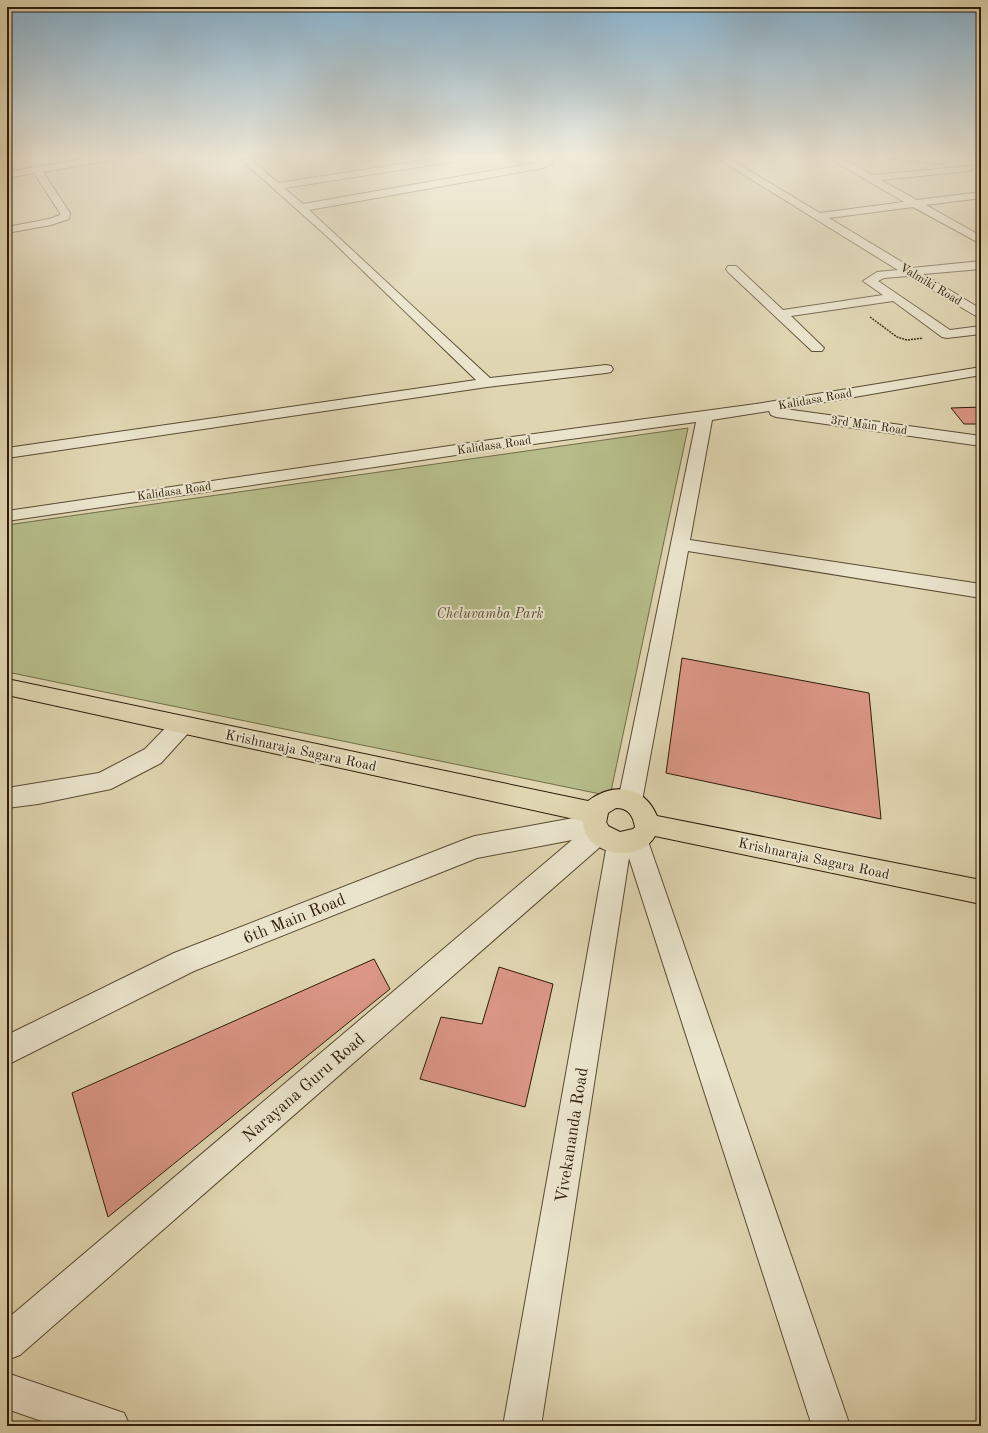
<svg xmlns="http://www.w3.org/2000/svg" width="988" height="1433" viewBox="0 0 988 1433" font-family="'Old Standard TT',serif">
  <rect width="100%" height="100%" fill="#dfd5b0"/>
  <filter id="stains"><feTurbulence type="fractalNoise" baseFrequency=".005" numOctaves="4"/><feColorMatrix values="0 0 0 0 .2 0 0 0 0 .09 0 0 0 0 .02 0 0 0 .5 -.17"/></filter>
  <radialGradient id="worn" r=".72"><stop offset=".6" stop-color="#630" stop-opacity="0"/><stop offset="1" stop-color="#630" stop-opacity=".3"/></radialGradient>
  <path fill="#b5bc89" stroke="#726c49" d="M 688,428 L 610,796 L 7,672 L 7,525 Z"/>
  <path fill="#db9685" stroke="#2e1c09" d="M 981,407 L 981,424 L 964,424 L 951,408 Z
    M 682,658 L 869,693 L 881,819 L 666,773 Z
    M 374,959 L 390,989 L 108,1217 L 72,1093 Z
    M 499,967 L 553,984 L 525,1107 L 420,1079 L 441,1017 L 482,1024 Z"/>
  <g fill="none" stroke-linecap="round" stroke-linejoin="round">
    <defs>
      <path id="minor" d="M 107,155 L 127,155 L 122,158 L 43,172 L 70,213 L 69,219 L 51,225 L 7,233 L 7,227 L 49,219 L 60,215 L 60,213 L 34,173 L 7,178 L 7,172 Z
        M 236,155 L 246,155 L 278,183 L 460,155 L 482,155 L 477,158 L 284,188 L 303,204 L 541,162 L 544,160 L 538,155 L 549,155 L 554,159 L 553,163 L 543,168 L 309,210 L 490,378 L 606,365 L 611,366 L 613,369 L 611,372 L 606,373 L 487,387 L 7,458 L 7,448 L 476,380 L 330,239 Z
        M 712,155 L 723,155 L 820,213 L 904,202 L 824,155 L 836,155 L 872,175 L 972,166 L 973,168 L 972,170 L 968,171 L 881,180 L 917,200 L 981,192 L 981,198 L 926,205 L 981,236 L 981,244 L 913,207 L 829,218 L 912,268 L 981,261 L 981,269 L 923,274 L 981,309 L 981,319 L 908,276 L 884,278 L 878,281 L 950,330 L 981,326 L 981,334 L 947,338 L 942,337 L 893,301 L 791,316 L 824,348 L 822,351 L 812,351 L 728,272 L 726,269 L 728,266 L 736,266 L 783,310 L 883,295 L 863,281 L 877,272 L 898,270 Z
        M 882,155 C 894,154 940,153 947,161 L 942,164 L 887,158 Z
        M 981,367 L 981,375 L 785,409 L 981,436 L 981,446 L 776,417 L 771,415 L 769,411 L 712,420 L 690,540 L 981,584 L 981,598 L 688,551 L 642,801 L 638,808 L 630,811 L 622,808 L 618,801 L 696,422 L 490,450 L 7,521 L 7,511 L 490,440 L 756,404 Z
        M 182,716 L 190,719 L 193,725 L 190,731 L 161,763 L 111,789 L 38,804 L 7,808 L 7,788 L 99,773 L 145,749 L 174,719 Z
        M 595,814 C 605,818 607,823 611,832 L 608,840 L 20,1355 L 7,1360 L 7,1319 L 572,840 L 477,858 L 194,971 L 7,1065 L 7,1035 L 174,953 L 466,839 L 475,836 Z
        M 636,830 L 645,833 L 648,841 L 850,1426 L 812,1426 L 629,858 L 541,1426 L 503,1426 L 607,844 L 610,836 L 619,833 L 626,836 L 627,833 Z
        M 7,1373 L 124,1413 L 130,1426 L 56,1426 L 7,1409 Z"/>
      <path id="major" d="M 7,679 L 588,801 C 613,782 644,785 657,816 L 981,880 L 981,904 L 655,836 C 640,864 583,856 583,821 L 7,695 ZM 616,808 C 628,808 633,815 635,827 L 633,829 L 620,832 L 608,826 L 606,823 L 608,813 Z"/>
    </defs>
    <use href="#minor" stroke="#5a4a33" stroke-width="2"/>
    <use href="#major" stroke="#2e1c09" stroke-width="2"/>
    <path stroke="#2e1c09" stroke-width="1.5" stroke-dasharray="2 1" stroke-linecap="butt" d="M 870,317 L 897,337 L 907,340 L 923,338"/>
    <use href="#minor" fill="#eae4cc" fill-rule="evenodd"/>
    <use href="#major" fill="#dfd5b0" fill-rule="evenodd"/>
  </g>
  <linearGradient id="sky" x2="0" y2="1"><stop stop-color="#87b5d4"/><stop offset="0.44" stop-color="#f1ecdb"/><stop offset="1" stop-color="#f1ecdb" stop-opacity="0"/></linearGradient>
  <rect width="988" height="355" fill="url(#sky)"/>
  <g text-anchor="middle" stroke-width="4" stroke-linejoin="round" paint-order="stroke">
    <g font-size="12" fill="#2e1c09" stroke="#eae4cc">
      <text transform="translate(931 284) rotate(31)" y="4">Valmiki Road</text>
      <text transform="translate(815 399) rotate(-10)" y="4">Kalidasa Road</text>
      <text transform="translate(869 425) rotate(8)" y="4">3rd Main Road</text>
      <text transform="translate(494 445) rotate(-8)" y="4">Kalidasa Road</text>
      <text transform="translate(174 491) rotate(-8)" y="4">Kalidasa Road</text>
    </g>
    <g font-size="14" font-style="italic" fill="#564c2f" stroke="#eae4cc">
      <text x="490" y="618">Cheluvamba Park</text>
    </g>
    <g font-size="14" fill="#2e1c09" stroke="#eae4cc">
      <text transform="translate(301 750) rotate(12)" y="5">Krishnaraja Sagara Road</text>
      <text transform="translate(814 858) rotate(12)" y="5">Krishnaraja Sagara Road</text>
    </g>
    <g font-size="17" fill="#2e1c09" stroke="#eae4cc">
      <text transform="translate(294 918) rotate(-22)" y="6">6th Main Road</text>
      <text transform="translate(303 1087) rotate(-41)" y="6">Narayana Guru Road</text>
      <text transform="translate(571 1135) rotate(-81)" y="6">Vivekananda Road</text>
    </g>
  </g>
  <rect width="988" height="1433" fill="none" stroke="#dfd5b0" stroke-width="24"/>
  <rect x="8" y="8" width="972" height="1417" fill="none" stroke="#2e1c09" stroke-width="2"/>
  <rect x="12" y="12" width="964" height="1409" fill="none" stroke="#2e1c09"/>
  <rect width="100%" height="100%" filter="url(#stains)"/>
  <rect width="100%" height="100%" fill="url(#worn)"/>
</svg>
